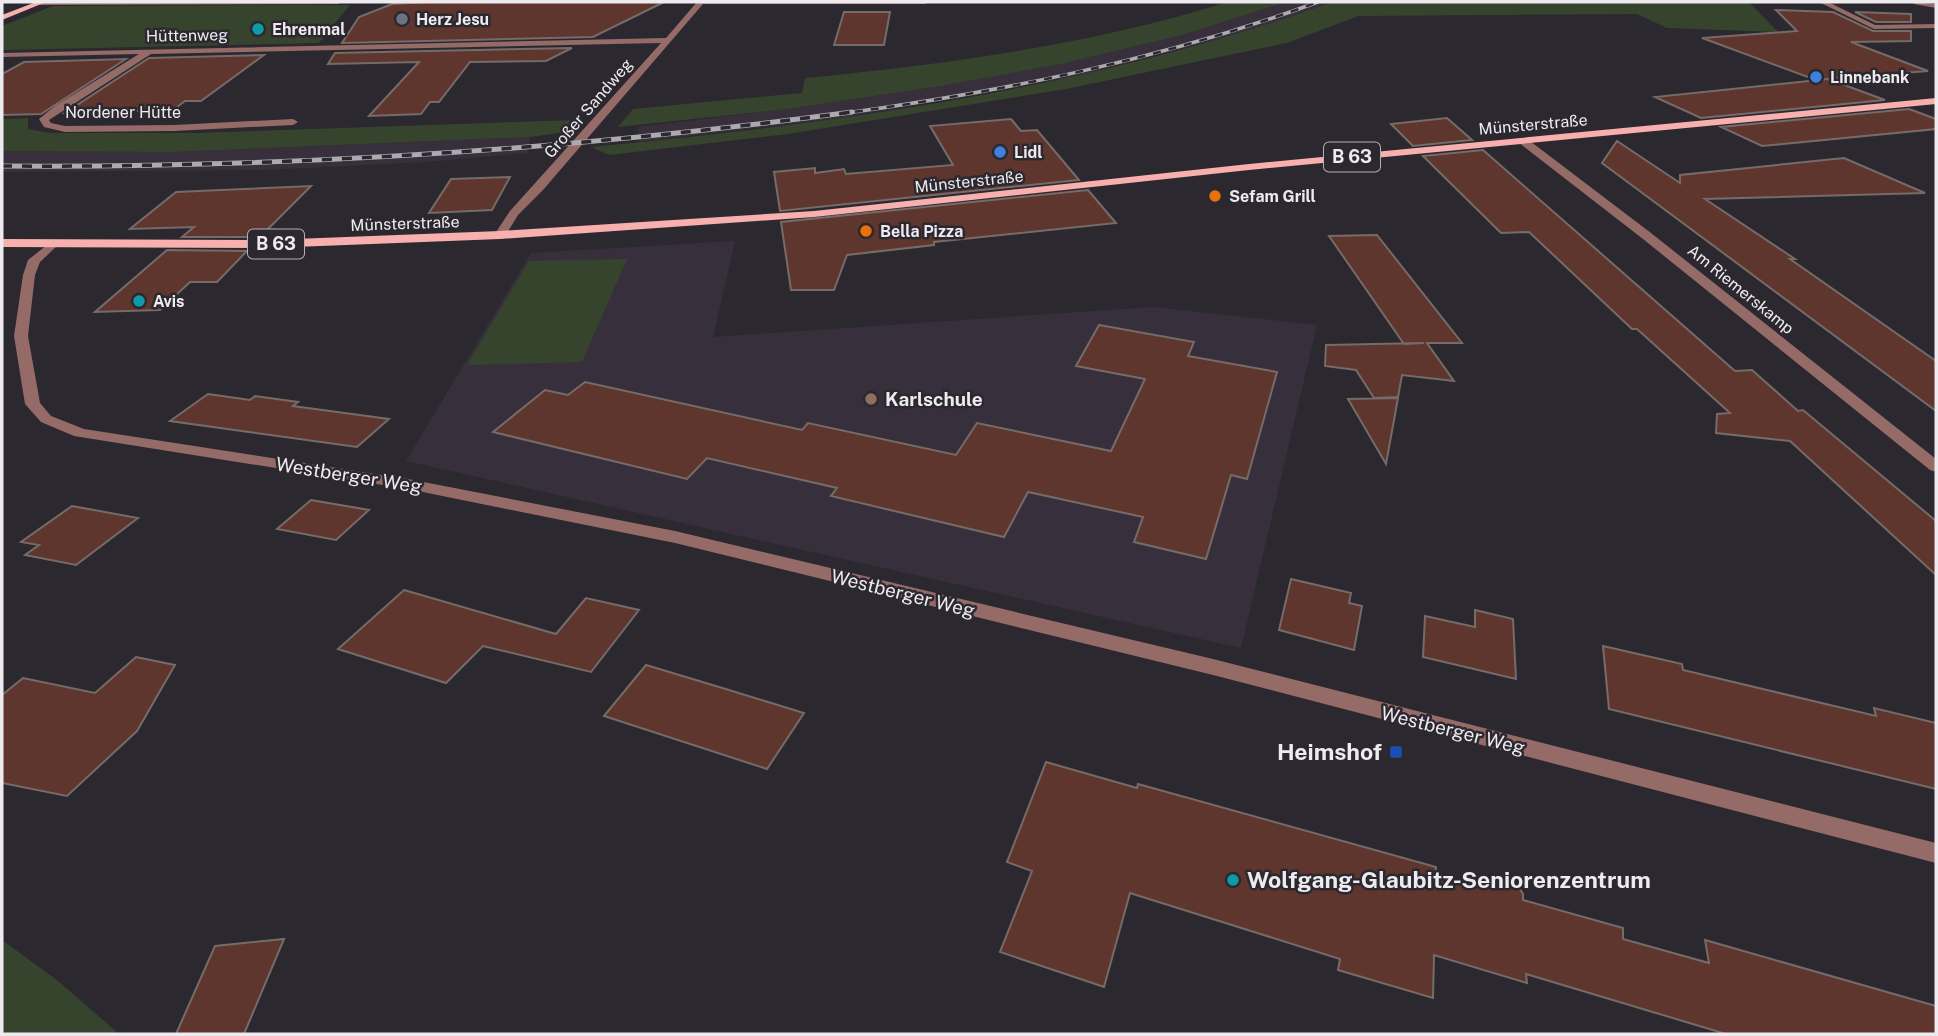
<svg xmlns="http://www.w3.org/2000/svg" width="1938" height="1036" viewBox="0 0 1938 1036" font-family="'Public Sans',sans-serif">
  <rect width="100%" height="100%" fill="#2c282f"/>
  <path fill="#37303c" d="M 1286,2 L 1333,2 L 1261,28 L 1077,76 L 846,117 L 639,142 L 638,127 L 787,109 L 941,86 L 1061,64 L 1182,35 Z
    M 530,137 L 528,153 L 427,162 L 265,170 L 2,172 L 2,151 L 171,152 Z
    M 735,241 L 713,337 L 1153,307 L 1317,325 L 1241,648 L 406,461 L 531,253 Z"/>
  <path fill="#37442d" d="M 1228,2 L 1286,2 L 1182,35 L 1061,64 L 941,86 L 787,109 L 618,127 L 633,109 L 802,93 L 805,78 C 948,64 1090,45 1228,2 Z
    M 1333,2 L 1749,2 L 1778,32 L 1667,28 L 1637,14 L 1358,16 L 1287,43 L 1066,89 L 788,134 L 609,155 L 591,147 C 842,123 1095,88 1333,2 Z
    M 350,5 L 319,43 L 2,50 L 2,26 L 53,6 Z
    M 28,118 L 28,129 L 51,133 L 197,133 L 576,120 L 565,132 L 530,137 L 171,152 L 2,151 L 2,119 Z
    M 627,259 L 582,362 L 467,365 L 529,261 Z
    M 2,940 L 58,981 L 119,1034 L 2,1034 Z"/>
  <path fill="#5f362d" stroke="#756b69" stroke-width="2" d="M 429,2 L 664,2 L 593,37 L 342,43 L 359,17 L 392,4 Z
    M 1776,10 L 1833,12 L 1873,31 L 1911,31 L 1911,41 L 1851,42 L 1928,71 L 1816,80 L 1702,38 L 1797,31 Z
    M 844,12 L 890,12 L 884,45 L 834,45 Z
    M 1855,12 L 1911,14 L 1911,22 L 1876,22 Z
    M 572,48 L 546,61 L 470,62 L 439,102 L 430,102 L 421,114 L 369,116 L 419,62 L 328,64 L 335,53 Z
    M 264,55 L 201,101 L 185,101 L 173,110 L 65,113 L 149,58 Z
    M 126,59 L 41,114 L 2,115 L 2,74 L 24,62 Z
    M 1828,79 L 1885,100 L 1701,118 L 1655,97 Z
    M 1909,109 L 1936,119 L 1936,129 L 1762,146 L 1721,127 Z
    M 1447,118 L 1472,140 L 1413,146 L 1391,124 Z
    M 1011,119 L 1021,131 L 1037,130 L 1079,180 L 780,211 L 774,172 L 815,168 L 815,173 L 844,169 L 846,174 L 953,165 L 930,126 Z
    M 1617,141 L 1680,183 L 1680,175 L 1844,158 L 1925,193 L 1705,199 L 1795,259 L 1790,259 L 1936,361 L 1936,411 L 1602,163 Z
    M 1483,150 L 1735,371 L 1752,370 L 1798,411 L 1803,410 L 1936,521 L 1936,575 L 1790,441 L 1716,433 L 1717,414 L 1730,413 L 1637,329 L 1632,329 L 1529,232 L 1501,233 L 1423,156 Z
    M 510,177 L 492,210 L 429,213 L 451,179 Z
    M 311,186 L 260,237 L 182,237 L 194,227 L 130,229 L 176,192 Z
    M 1088,190 L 1116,223 L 934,242 L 934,245 L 847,255 L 834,290 L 791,290 L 781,222 Z
    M 1377,235 L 1462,343 L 1427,343 L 1454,381 L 1402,375 L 1398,397 L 1374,398 L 1356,370 L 1325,366 L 1326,345 L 1424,343 L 1404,344 L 1329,236 Z
    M 167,250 L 247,251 L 217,282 L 190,282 L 160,310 L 95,312 Z
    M 1099,325 L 1194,342 L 1188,356 L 1277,372 L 1247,479 L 1231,475 L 1206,559 L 1134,542 L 1143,517 L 1028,492 L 1004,537 L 831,496 L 837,488 L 707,458 L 687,479 L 493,432 L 545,390 L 568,395 L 585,382 L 802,430 L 808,423 L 956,455 L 977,423 L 1111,451 L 1145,379 L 1076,366 Z
    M 208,394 L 250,400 L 255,396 L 298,402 L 293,406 L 389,419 L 357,447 L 170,421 Z
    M 1398,398 L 1386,464 L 1348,399 Z
    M 311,500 L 369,510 L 336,540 L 277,529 Z
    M 72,506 L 138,518 L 76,565 L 25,555 L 39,545 L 21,542 Z
    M 1291,579 L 1351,593 L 1349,603 L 1362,606 L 1354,650 L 1279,630 Z
    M 404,590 L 556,634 L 586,598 L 639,610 L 591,672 L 483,646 L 446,683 L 338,649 Z
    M 1475,610 L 1513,619 L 1516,679 L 1423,657 L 1425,616 L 1475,627 Z
    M 1603,646 L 1682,664 L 1683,670 L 1876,716 L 1874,708 L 1936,723 L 1936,789 L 1609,709 Z
    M 136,657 L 175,665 L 137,731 L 67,796 L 2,783 L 2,695 L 23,678 L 95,693 Z
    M 646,665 L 729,690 L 804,713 L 767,769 L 604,716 Z
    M 1046,762 L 1137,788 L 1138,784 L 1436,867 L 1436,876 L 1479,886 L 1494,875 L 1514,880 L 1523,894 L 1523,900 L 1623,928 L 1623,939 L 1709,963 L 1705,940 L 1936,1006 L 1936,1034 L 1726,1034 L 1526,974 L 1527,983 L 1434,955 L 1433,998 L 1338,970 L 1340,959 L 1130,893 L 1104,987 L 1000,952 L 1032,871 L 1007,862 Z
    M 284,939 L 244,1034 L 176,1034 L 215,946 Z"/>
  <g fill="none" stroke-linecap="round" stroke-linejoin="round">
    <path fill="#956b68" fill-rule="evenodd" d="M 35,2 L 342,2 L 338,4 L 38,5 Z
      M 697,2 L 929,2 L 925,4 L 703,4 L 543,190 L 518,215 L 504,238 L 500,239 L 494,235 L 510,211 L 661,43 L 151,54 L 49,120 L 51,123 L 65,126 L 174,125 L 293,119 L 298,122 L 293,125 L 174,131 L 65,132 L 44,127 L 39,119 L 55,106 L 139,54 L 2,57 L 2,53 L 666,38 Z
      M 1819,2 L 1828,2 L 1875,25 L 1936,24 L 1936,28 L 1874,29 Z
      M 1913,2 L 1936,4 L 1936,8 L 1914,4 Z
      M 1518,138 L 1526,138 L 1651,233 L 1936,459 L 1936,472 L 1930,470 L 1643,239 L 1518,142 Z
      M 52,241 L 58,245 L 40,262 L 35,275 L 28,336 L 40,403 L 51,416 L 84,429 L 408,479 L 675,531 L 1213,659 L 1936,843 L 1936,863 L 1213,675 L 675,543 L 408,489 L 74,436 L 41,422 L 25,404 L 14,336 L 23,275 L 28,260 Z"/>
    <path fill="#f7b0ad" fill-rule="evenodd" d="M 36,2 L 46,2 L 2,20 L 2,15 Z
      M 1936,98 L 1936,104 L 1249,170 L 814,217 L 500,239 L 269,248 L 2,247 L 2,239 L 269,240 L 500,231 L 814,211 L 1249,164 Z"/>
    <defs>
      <path id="rail-far1" d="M 839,114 C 1003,92 1163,59 1318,2"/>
      <path id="rail" d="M 2,166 C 287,168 570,150 852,112"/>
    </defs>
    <use href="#rail-far1" stroke="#aca9af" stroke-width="3.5"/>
    <use href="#rail" stroke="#aca9af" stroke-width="5"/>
    <use href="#rail-far1" stroke="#2c282f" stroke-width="2.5" stroke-dasharray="8" stroke-linecap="butt"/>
    <use href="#rail" stroke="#2c282f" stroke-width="3.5" stroke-dasharray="10" stroke-linecap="butt"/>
  </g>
  <circle fill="#6b7280" stroke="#2c282f" stroke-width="2.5" cx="402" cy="19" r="7"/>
  <g fill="#0f9aa8" stroke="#2c282f" stroke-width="2.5">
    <circle cx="258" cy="29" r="7"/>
    <circle cx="139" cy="301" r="7"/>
    <circle cx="1233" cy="880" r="7"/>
  </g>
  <g fill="#3f7fe0" stroke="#2c282f" stroke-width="2.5">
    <circle cx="1816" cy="77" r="7"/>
    <circle cx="1000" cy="152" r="7"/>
  </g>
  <g fill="#e8710a" stroke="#2c282f" stroke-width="2.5">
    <circle cx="1215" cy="196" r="7"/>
    <circle cx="866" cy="231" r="7"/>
  </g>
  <circle fill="#8d6e63" stroke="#2c282f" stroke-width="2.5" cx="871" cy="399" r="7"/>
  <rect fill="#1a4fb4" stroke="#2c282f" stroke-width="2.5" x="1389" y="745" width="14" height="14" rx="3.5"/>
  <g text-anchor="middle" stroke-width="5" stroke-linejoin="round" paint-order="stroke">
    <g font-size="16" font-weight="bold" fill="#eeebf0" stroke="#2c282f" text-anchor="start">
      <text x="416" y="25">Herz Jesu</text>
      <text x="272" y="35">Ehrenmal</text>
      <text x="1830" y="83">Linnebank</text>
      <text x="1014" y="158">Lidl</text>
      <text x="1229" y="202">Sefam Grill</text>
      <text x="880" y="237">Bella Pizza</text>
      <text x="153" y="307">Avis</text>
    </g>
    <g font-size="16" fill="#eeebf0" stroke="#2c282f">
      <text transform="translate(187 35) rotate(-1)" y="6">Hüttenweg</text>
      <text transform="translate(588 108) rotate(-49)" y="6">Großer Sandweg</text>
      <text x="123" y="118">Nordener Hütte</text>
      <text transform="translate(1533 124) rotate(-5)" y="6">Münsterstraße</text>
      <text transform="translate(969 181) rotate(-6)" y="6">Münsterstraße</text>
      <text transform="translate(405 223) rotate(-2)" y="6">Münsterstraße</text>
      <text transform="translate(1741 289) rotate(39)" y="6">Am Riemerskamp</text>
    </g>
    <g fill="#2c282f" stroke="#b4b0b6" stroke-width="2">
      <rect x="1324" y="142.5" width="56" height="29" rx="5"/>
      <rect x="248" y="229.5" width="56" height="29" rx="5"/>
    </g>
    <g font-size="18" font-weight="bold" fill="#eeebf0">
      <text x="1352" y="163">B 63</text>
      <text x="276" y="250">B 63</text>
    </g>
    <g font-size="19" font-weight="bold" fill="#eeebf0" stroke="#2c282f" text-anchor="start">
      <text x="885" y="406">Karlschule</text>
    </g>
    <g font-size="19" fill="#eeebf0" stroke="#2c282f">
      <text transform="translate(349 475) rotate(9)" y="7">Westberger Weg</text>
      <text transform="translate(903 593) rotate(14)" y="7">Westberger Weg</text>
      <text transform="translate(1453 730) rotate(14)" y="7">Westberger Weg</text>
    </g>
    <g font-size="23" font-weight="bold" fill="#eeebf0" stroke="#2c282f" text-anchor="end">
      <text x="1382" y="760">Heimshof</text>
      <text x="1247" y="888" text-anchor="start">Wolfgang-Glaubitz-Seniorenzentrum</text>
    </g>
  </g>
  <rect width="1938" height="1036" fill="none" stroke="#eeebf0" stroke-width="7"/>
</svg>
